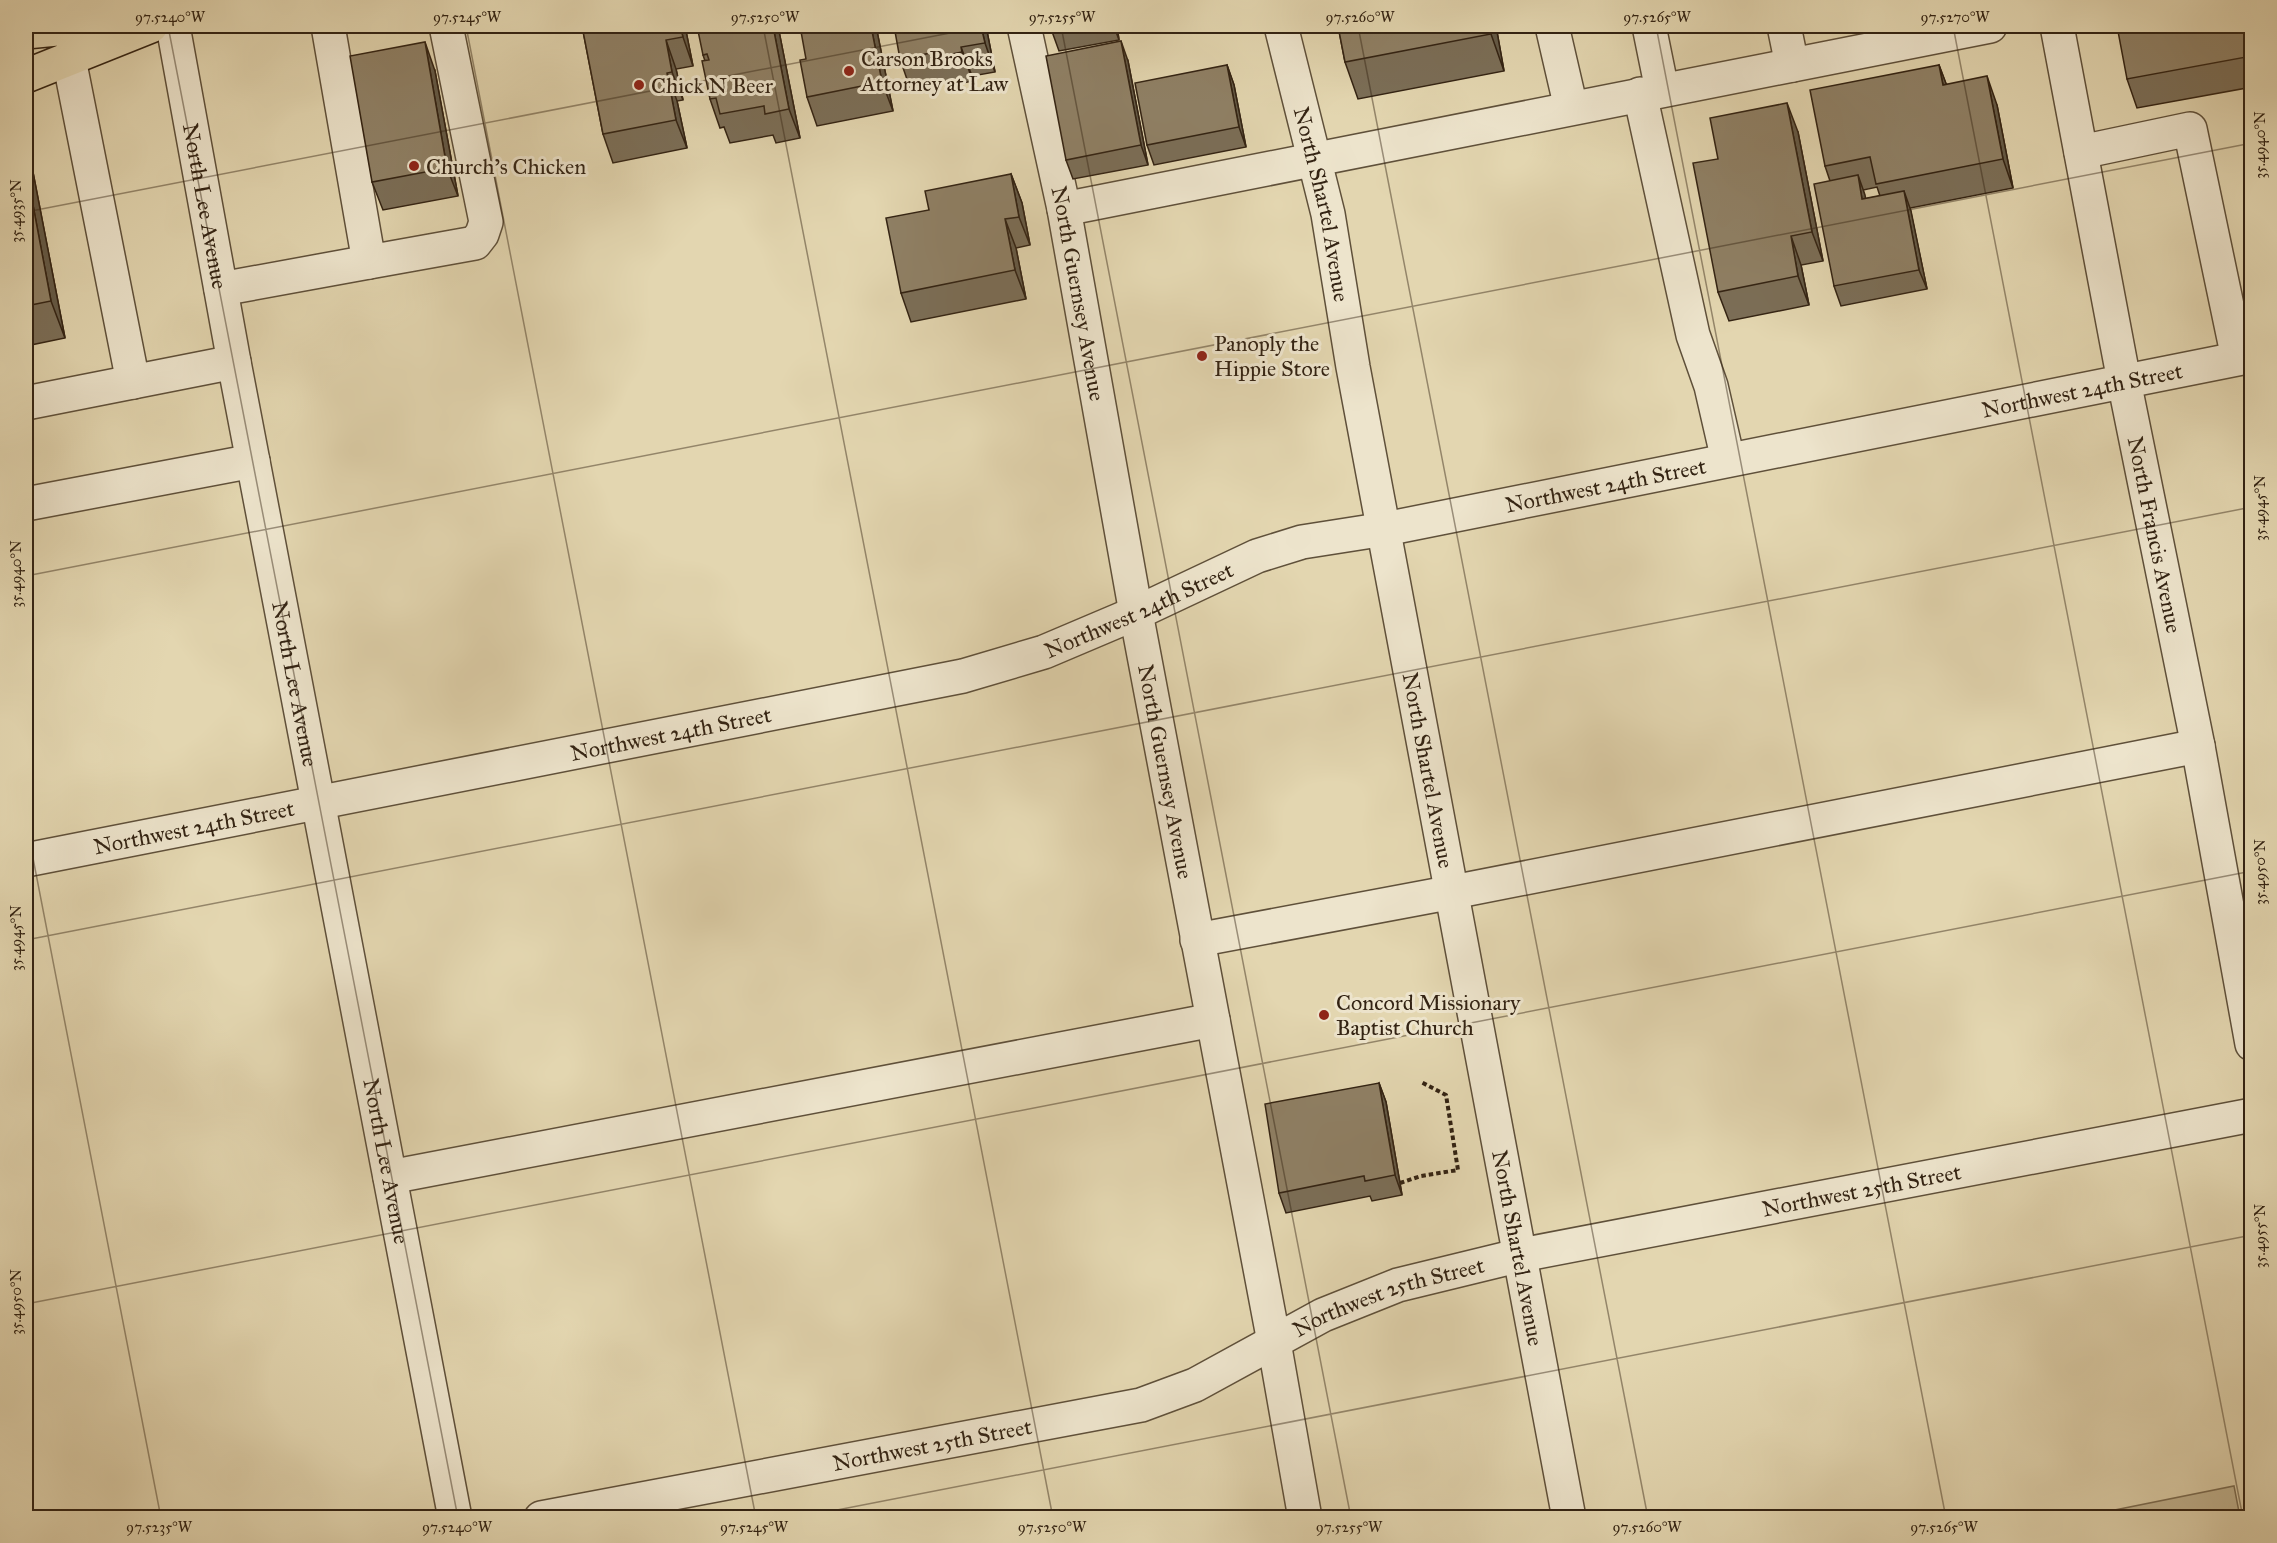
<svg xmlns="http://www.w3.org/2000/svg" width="2277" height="1543" viewBox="0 0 2277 1543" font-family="'IM FELL Great Primer',serif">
  <rect width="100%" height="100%" fill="#e3d6b0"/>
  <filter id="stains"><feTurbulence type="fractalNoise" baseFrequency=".00333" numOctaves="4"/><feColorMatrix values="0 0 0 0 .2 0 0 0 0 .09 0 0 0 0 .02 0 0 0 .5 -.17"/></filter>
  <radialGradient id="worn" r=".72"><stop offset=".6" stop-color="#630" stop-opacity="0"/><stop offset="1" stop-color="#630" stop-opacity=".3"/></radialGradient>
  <path fill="#c5b895" stroke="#7c6e54" stroke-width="1.5" d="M 2251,1419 L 2252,1419 L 2251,1487 L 2247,1420 Z
    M 2234,1486 L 2240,1517 L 2080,1517 Z"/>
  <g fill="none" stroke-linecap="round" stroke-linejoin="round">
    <defs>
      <g id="minor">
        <path id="s1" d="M 173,26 L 234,362 L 455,1518"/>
        <path d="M 328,26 L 369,262 L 475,243 L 482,234 L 486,222 L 446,26"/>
        <path id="s2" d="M 1024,26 L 1064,209 L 1136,613 L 1274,1342 L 1305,1518"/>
        <path id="s3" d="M 1281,26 L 1328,214 L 1353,367 L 1569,1518"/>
        <path d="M 1552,26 L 1571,108"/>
        <path d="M 1649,26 L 1662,90"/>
        <path d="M 1784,26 L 1792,65"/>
        <path id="s4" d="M 2057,26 L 2124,381 L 2198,746 L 2252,1044"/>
        <path d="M 69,59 L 133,382"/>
        <path d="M 1640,94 L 1693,335 L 1711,386 L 1728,460"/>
        <path d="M 2081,152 L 2190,129 L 2238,358"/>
        <path d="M 1064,209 L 1990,26"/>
        <path d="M 221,289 L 369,262"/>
        <path d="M 26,403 L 234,362"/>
        <path d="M 26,504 L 253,461"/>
        <path id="s5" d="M 26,860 L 963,676 L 1044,652 L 1136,613 L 1257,556 L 1302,542 L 1385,529 L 2252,356"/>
        <path d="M 1197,940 L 1453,892 L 2198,746"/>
        <path d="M 390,1177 L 1213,1020"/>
        <path id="s6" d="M 541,1518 L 1141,1405 L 1195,1385 L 1323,1315 L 1398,1285 L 1521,1255 L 2252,1115"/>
      </g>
      <path id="major" d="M 26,32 L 88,26
        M 26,76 L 151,26"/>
    </defs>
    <use href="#minor" stroke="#5f503a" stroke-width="36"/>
    <use href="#major" stroke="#332313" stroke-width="36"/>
    <path stroke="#332313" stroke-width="4" stroke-dasharray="4.5 3" stroke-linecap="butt" d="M 1400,1183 L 1421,1176 L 1458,1170 L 1446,1095 L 1421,1082"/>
    <use href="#minor" stroke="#ede4cc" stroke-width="33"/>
    <use href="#major" stroke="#e3d6b0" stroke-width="33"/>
  </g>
  <path fill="#7b6e57" stroke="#332313" stroke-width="1.5" fill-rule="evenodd" d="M 582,26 L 685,26 L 693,66 L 676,69 L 683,100 L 677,101 L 687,148 L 613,163 L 603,134 Z
    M 778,26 L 800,138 L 776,143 L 773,135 L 730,143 L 724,127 L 720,128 L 710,99 L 705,61 L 703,55 Z
    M 876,26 L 893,111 L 817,126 L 807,97 L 806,59 Z
    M 898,26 L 986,26 L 995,72 L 972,76 L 973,81 L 948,86 L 946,81 L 910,88 L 900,59 Z
    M 1050,26 L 1117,26 L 1119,40 L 1059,51 Z
    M 1338,26 L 1496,26 L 1504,71 L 1358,99 L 1345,62 Z
    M 2252,26 L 2252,87 L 2137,108 L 2127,79 Z
    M 1128,61 L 1148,165 L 1073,179 L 1066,160 Z
    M 1227,65 L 1234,85 L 1246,147 L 1154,165 L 1147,145 Z
    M 1939,65 L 1946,84 L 1997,105 L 2013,188 L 1910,208 L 1927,289 L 1841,306 L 1834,286 L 1830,181 L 1825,166 ZM 1877,187 L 1880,196 L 1865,199 L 1863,190 Z
    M 435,71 L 458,196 L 383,210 L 372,182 Z
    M 1798,132 L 1823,261 L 1801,265 L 1809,305 L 1729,321 L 1718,292 L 1718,159 Z
    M 26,136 L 65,338 L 26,346 Z
    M 1011,174 L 1022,203 L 1030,245 L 1016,248 L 1026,299 L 911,322 L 901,293 Z
    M 1379,1083 L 1386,1102 L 1402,1195 L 1372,1201 L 1370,1196 L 1286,1213 L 1279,1193 Z"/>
  <path fill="#645a47" stroke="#332313" stroke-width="1.5" d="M 680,26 L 685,26 L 693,66 L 683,37 Z
    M 773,26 L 778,26 L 800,138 L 789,109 Z
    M 871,26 L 876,26 L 893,111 L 882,82 Z
    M 981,26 L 986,26 L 995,72 L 985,43 Z
    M 1114,26 L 1117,26 L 1119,40 Z
    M 1489,26 L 1496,26 L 1504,71 L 1491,34 Z
    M 666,40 L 676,69 L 683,100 L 672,72 Z
    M 1121,41 L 1128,61 L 1148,165 L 1141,145 Z
    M 425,42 L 435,71 L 458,196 L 447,168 Z
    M 961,47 L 972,76 L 973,81 L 962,52 Z
    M 1227,65 L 1234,85 L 1246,147 L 1239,127 Z
    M 1939,65 L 1950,94 L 1943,85 Z
    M 667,73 L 677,101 L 687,148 L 676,120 Z
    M 1987,76 L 1997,105 L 2013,188 L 2003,159 Z
    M 1787,103 L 1798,132 L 1823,261 L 1812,232 Z
    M 26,136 L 65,338 L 51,301 L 26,168 Z
    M 1011,174 L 1022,203 L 1030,245 L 1019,217 Z
    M 1858,175 L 1865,195 L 1869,219 L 1862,199 Z
    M 1904,191 L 1911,211 L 1927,289 L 1919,270 Z
    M 1005,219 L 1016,248 L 1026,299 L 1015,270 Z
    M 1791,236 L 1801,265 L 1809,305 L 1798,276 Z
    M 1379,1083 L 1386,1102 L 1402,1195 L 1395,1175 Z"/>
  <path fill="#8f8065" stroke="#332313" stroke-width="1.5" d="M 582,26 L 680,26 L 683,37 L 666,40 L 672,72 L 667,73 L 676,120 L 603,134 Z
    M 697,26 L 773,26 L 789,109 L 765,114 L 764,106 L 720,114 L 716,98 L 710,99 L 702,61 L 709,60 L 707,54 L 703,55 Z
    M 800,26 L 871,26 L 882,82 L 807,97 L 800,60 L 806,59 Z
    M 894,26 L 981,26 L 985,43 L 961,47 L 962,52 L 937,57 L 936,52 L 900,59 Z
    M 1050,26 L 1082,26 L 1051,32 Z
    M 1338,26 L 1489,26 L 1491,34 L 1345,62 Z
    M 2117,26 L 2252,26 L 2252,56 L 2127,79 Z
    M 1121,41 L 1141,145 L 1066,160 L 1046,56 Z
    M 425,42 L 447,168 L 372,182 L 350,56 Z
    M 1227,65 L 1239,127 L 1147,145 L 1135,83 Z
    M 1939,65 L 1943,85 L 1987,76 L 2003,159 L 1876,184 L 1870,157 L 1825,166 L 1810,90 Z
    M 1787,103 L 1812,232 L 1791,236 L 1798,276 L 1718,292 L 1693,163 L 1718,159 L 1710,118 Z
    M 26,168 L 51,301 L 26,306 Z
    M 1011,174 L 1019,217 L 1005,219 L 1015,270 L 901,293 L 886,218 L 929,210 L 925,191 Z
    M 1858,175 L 1862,199 L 1904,191 L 1919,270 L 1834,286 L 1814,184 Z
    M 1379,1083 L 1395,1175 L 1365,1181 L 1364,1176 L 1279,1193 L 1265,1104 Z"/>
  <path fill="none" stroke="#332313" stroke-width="1.5" stroke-opacity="0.45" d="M 168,26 L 458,1518M 466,26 L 756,1518M 763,26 L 1053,1518M 1061,26 L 1351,1518M 1358,26 L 1648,1518M 1656,26 L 1946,1518M 1953,26 L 2243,1518M 2251,26 L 2252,29M 26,212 L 986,26M 26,576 L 2252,143M 26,822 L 161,1518M 26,940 L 2252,507M 26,1304 L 2252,871M 796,1518 L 2252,1235"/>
  <g fill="#8f2418" stroke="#ede4cc" stroke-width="2">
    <circle cx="849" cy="71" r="6"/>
    <circle cx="639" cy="85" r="6"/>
    <circle cx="414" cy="166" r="6"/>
    <circle cx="1202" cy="356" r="6"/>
    <circle cx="1324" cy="1015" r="6"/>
  </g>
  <g text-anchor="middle" stroke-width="6" stroke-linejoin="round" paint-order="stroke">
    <g font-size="22" fill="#332313" stroke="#ede4cc" text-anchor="start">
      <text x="861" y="66">Carson Brooks<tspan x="861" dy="25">Attorney at Law</tspan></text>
      <text x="651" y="93">Chick N Beer</text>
      <text x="426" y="174">Church's Chicken</text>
      <text x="1214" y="351">Panoply the<tspan x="1214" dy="25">Hippie Store</tspan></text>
      <text x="1336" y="1010">Concord Missionary<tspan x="1336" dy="25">Baptist Church</tspan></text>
    </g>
    <g font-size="22" fill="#332313" stroke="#ede4cc">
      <text dy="8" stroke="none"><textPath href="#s3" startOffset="183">North Shartel Avenue</textPath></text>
      <text dy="8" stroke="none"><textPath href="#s1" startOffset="183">North Lee Avenue</textPath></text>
      <text dy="8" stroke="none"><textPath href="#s2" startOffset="273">North Guernsey Avenue</textPath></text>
      <text dy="8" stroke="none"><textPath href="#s5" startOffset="2115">Northwest 24th Street</textPath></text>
      <text dy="8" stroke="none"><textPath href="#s5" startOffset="1629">Northwest 24th Street</textPath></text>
      <text dy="8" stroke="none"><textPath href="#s4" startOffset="518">North Francis Avenue</textPath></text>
      <text dy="8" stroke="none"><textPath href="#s5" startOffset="1143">Northwest 24th Street</textPath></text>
      <text dy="8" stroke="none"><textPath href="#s1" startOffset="669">North Lee Avenue</textPath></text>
      <text dy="8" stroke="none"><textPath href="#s5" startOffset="657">Northwest 24th Street</textPath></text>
      <text dy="8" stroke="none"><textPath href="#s3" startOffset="759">North Shartel Avenue</textPath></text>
      <text dy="8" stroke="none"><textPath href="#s2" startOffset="759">North Guernsey Avenue</textPath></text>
      <text dy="8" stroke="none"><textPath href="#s5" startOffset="171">Northwest 24th Street</textPath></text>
      <text dy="8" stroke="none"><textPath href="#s1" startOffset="1155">North Lee Avenue</textPath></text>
      <text dy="8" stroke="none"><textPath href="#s6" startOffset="1368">Northwest 25th Street</textPath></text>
      <text dy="8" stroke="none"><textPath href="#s3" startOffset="1245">North Shartel Avenue</textPath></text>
      <text dy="8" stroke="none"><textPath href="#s6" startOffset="882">Northwest 25th Street</textPath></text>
      <text dy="8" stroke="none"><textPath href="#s6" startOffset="398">Northwest 25th Street</textPath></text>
    </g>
  </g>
  <rect width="2277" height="1543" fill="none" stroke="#e3d6b0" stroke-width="66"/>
  <rect x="33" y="33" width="2211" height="1477" fill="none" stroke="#332313" stroke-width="2"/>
  <g font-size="15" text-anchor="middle" fill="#332313">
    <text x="170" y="22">97.5240°W</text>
    <text x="467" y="22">97.5245°W</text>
    <text x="765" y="22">97.5250°W</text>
    <text x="1062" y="22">97.5255°W</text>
    <text x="1360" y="22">97.5260°W</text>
    <text x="1657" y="22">97.5265°W</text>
    <text x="1955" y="22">97.5270°W</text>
    <text transform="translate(2260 145) rotate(-90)" y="5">35.4940°N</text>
    <text transform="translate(16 211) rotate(-90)" y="5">35.4935°N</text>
    <text transform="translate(2260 508) rotate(-90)" y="5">35.4945°N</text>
    <text transform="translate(16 574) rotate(-90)" y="5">35.4940°N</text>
    <text transform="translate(2260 872) rotate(-90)" y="5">35.4950°N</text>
    <text transform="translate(16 938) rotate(-90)" y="5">35.4945°N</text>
    <text transform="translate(2260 1236) rotate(-90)" y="5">35.4955°N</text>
    <text transform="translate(16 1302) rotate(-90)" y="5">35.4950°N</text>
    <text x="159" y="1532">97.5235°W</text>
    <text x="457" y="1532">97.5240°W</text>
    <text x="754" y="1532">97.5245°W</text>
    <text x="1052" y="1532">97.5250°W</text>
    <text x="1349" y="1532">97.5255°W</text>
    <text x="1647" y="1532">97.5260°W</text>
    <text x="1944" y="1532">97.5265°W</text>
  </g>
  <rect width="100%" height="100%" filter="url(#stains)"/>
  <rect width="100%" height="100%" fill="url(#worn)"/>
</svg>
